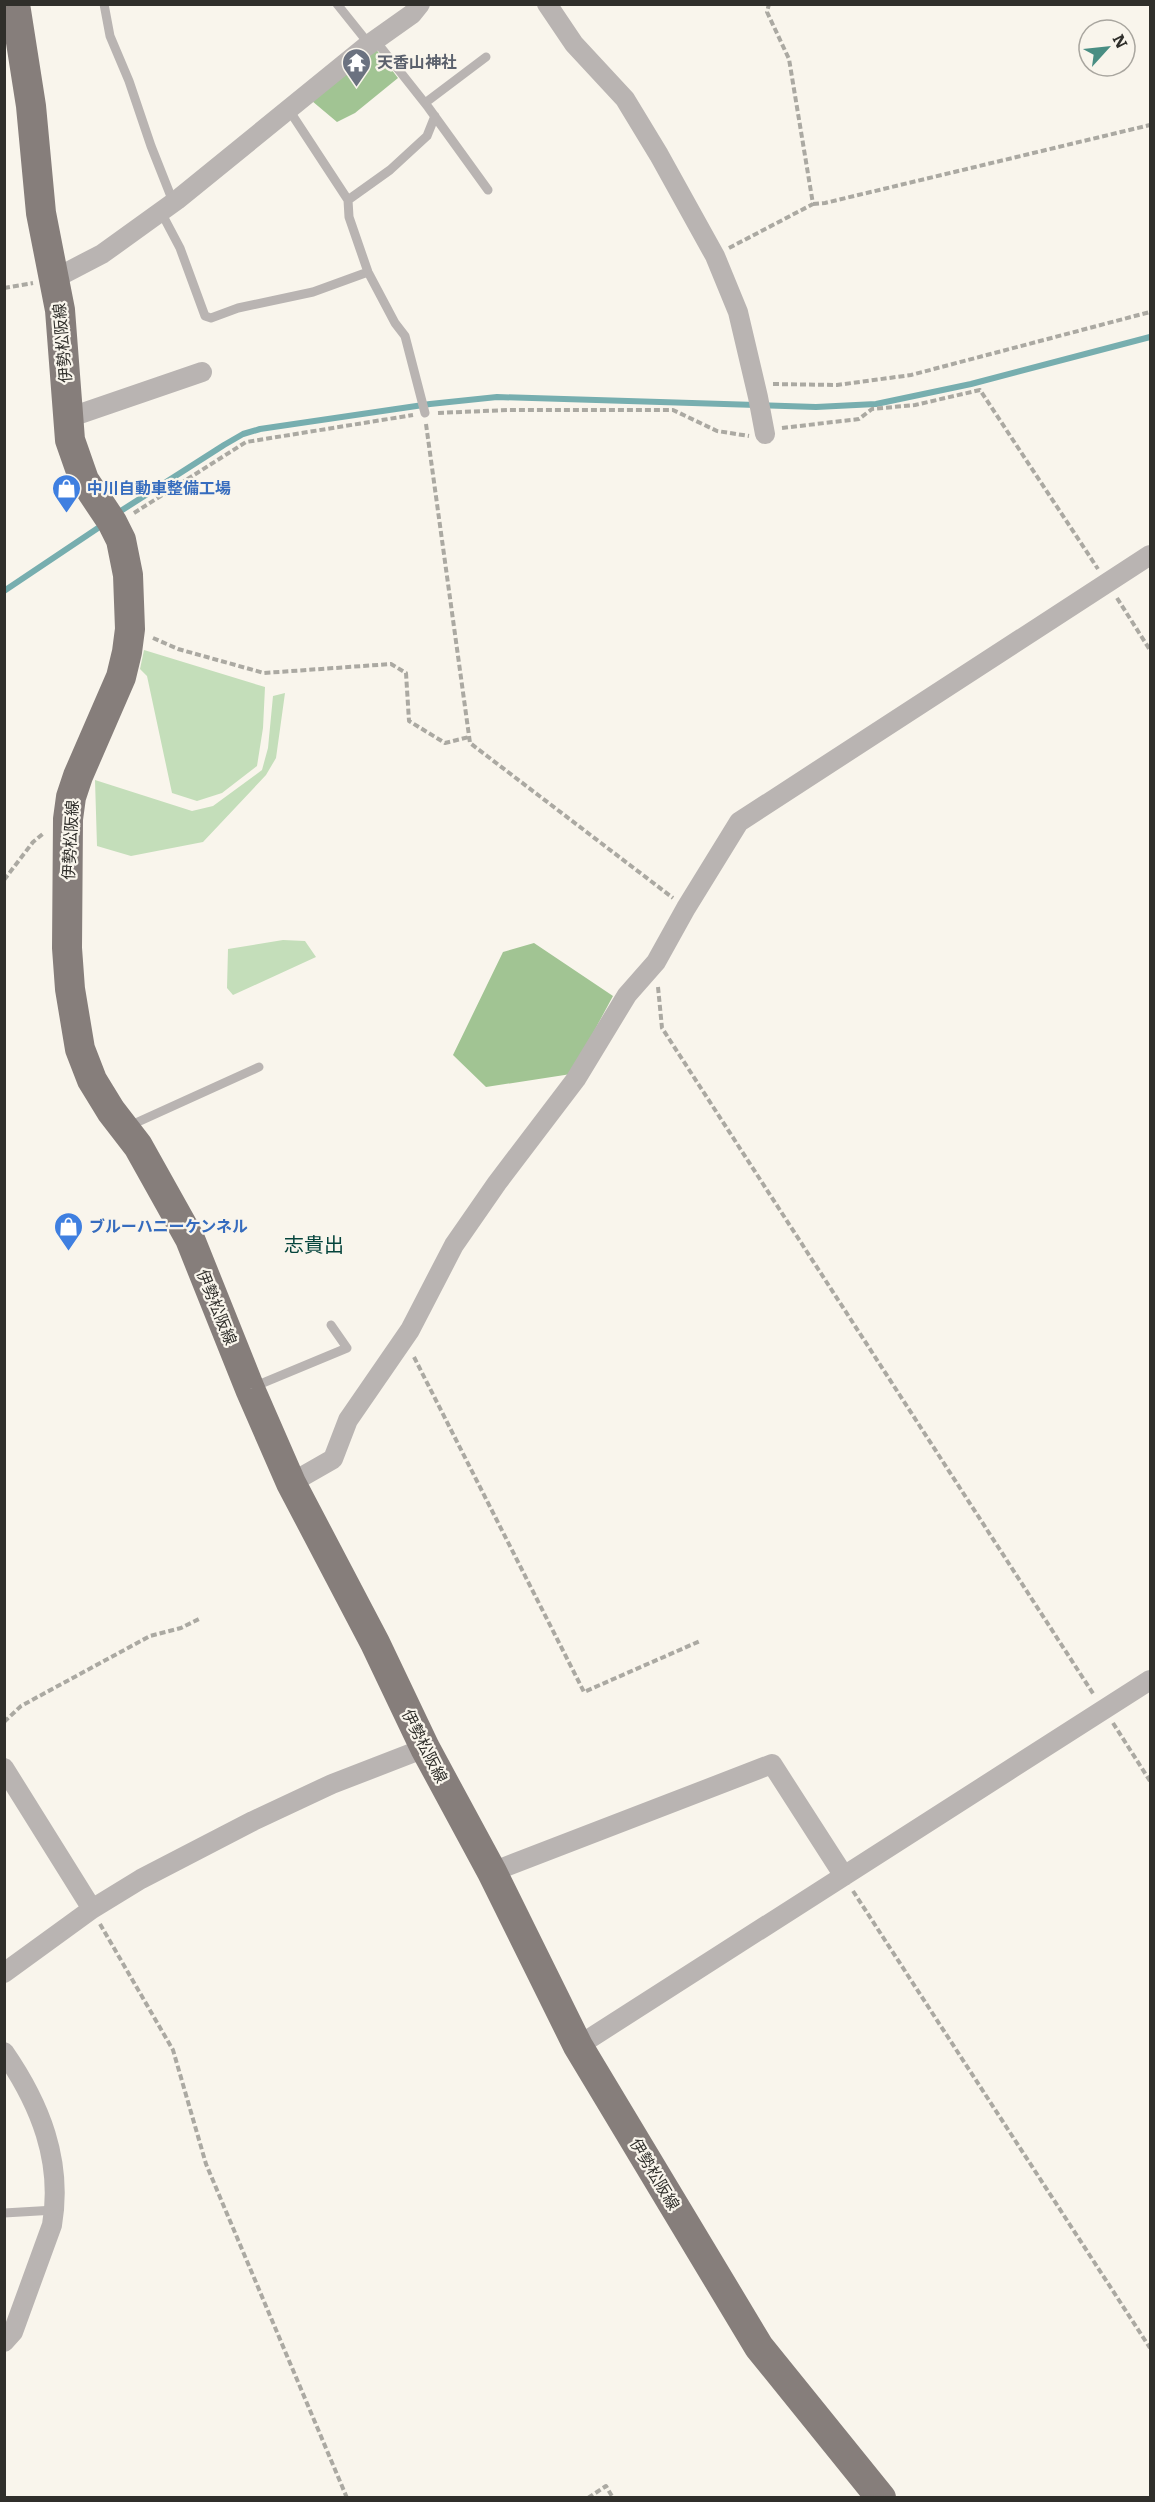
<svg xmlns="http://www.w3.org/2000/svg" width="1155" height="2502" viewBox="0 0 1155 2502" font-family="Literata,'Noto Sans JP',serif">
  <rect width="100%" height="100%" fill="#f9f5ec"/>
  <path fill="#c4deba" d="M 144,650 L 265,687 L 263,728 L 257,766 L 222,793 L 197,801 L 172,793 L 147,676 L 140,669 Z
    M 285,693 L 276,758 L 266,775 L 203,842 L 131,856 L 97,846 L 95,780 L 192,811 L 213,806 L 262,770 L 268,748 L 273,696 Z
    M 283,940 L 305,941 L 316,957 L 233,995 L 227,988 L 228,949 Z"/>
  <path fill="#a1c493" d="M 375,48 L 398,78 L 355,113 L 337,122 L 312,101 Z
    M 534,943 L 613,996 L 571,1074 L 486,1087 L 453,1055 L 503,952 Z"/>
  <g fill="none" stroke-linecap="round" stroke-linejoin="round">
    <path stroke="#77aeaf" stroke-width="6" d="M 116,514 L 224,445 L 243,434 L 260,429 L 430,404 L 497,397 L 816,407 L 876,404 L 971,384 L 1150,337
      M 4,591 L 104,524"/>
    <path stroke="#aba9a2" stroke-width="4" stroke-dasharray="6 3" stroke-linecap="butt" d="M 813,204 L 825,203 L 1150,125
      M 729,248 L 813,204 L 789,59 L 767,12 L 769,4
      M 4,288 L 33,283
      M 773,384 L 837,385 L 911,375 L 1150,312
      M 438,413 L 508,410 L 673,410 L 717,431 L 749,436
      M 426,424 L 470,743 L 673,898
      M 782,428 L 859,419 L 872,409 L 915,405 L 980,390 L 1098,569
      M 134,513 L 246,442 L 413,415
      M 1117,598 L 1150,650
      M 153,638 L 178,649 L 264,673 L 391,664 L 406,673 L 409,721 L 445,743 L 469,737
      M 4,880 L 33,842 L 44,833
      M 658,987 L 662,1028 L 1094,1695
      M 414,1357 L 584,1692 L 700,1641
      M 4,1722 L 21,1706 L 150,1636 L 181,1628 L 201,1618
      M 1113,1723 L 1150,1781
      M 853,1891 L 1150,2348
      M 100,1924 L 173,2050 L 206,2164 L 347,2498
      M 588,2498 L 606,2486 L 613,2498"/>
    <path stroke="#b9b4b2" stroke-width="9" d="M 104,4 L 110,36 L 129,81 L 151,146 L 170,194 L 177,200
      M 337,4 L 369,44
      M 375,40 L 428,107 L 488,190
      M 425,103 L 486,57
      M 289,110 L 348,200 L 349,217 L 368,272 L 395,323 L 405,336 L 425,413
      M 348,200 L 390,170 L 427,136 L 435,116
      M 161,212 L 180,248 L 205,316 L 211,318 L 238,308 L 313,292 L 368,272
      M 129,1126 L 259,1067
      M 253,1387 L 347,1348 L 331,1325
      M 4,2213 L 55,2210"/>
    <path stroke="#b9b4b2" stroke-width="20" d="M 547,4 L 574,44 L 625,99 L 659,155 L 715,256 L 738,312 L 758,397 L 765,434
      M 54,279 L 102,254 L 177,200 L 364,48 L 412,14 L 420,4
      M 68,418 L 202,372
      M 291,1483 L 333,1459 L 348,1420 L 410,1330 L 454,1245 L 497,1183 L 576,1079 L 627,995 L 656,962 L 686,908 L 739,822 L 1150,555
      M 4,1768 L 92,1909
      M 492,1872 L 772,1764 L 844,1876
      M 4,1973 L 92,1909 L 141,1879 L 253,1821 L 332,1784 L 425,1748
      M 578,2046 L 1150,1680
      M 4,2052 C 40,2104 63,2161 52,2225 L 13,2332 L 4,2342"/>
    <path stroke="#867e7b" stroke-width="30" d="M 15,4 L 31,106 L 41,213 L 60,310 L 70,440 L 84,480 L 112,522 L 121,540 L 128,575 L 130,629 L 127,652 L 121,677 L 78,776 L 71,797 L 68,819 L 67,948 L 70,989 L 80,1049 L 92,1080 L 111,1111 L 138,1146 L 190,1239 L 250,1389 L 291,1483 L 375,1643 L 425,1748 L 492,1872 L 578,2046 L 759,2347 L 881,2498"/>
  </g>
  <defs>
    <symbol id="temple-pin" viewBox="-11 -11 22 30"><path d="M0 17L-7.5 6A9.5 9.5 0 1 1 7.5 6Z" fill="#6b7280" stroke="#f9f5ec"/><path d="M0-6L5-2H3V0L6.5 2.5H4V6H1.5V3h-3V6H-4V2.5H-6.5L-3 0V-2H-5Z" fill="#fff"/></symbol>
    <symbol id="shop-pin" viewBox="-11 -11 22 30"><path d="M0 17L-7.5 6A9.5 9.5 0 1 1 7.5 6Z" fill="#3f7fe0" stroke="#f9f5ec"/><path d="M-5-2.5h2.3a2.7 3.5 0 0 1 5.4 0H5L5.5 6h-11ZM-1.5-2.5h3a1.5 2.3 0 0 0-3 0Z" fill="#fff"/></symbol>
  </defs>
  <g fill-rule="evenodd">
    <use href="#temple-pin" x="340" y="46" width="33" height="45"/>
    <use href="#shop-pin" x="50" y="472" width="33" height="45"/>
    <use href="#shop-pin" x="52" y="1210" width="33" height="45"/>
  </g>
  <g text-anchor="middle" stroke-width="4.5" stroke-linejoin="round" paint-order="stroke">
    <g font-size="16" font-weight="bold" fill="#5b616d" stroke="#f9f5ec" text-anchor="start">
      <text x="377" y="68">天香山神社</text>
    </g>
    <g font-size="16" fill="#302f2b" stroke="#f9f5ec">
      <text transform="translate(62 343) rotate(-95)" y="6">伊勢松阪線</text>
      <text transform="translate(70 840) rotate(-87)" y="6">伊勢松阪線</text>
      <text transform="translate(217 1307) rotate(68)" y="6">伊勢松阪線</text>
      <text transform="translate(425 1746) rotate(63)" y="6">伊勢松阪線</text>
      <text transform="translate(655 2174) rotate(59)" y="6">伊勢松阪線</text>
    </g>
    <g font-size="16" font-weight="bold" fill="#366cbe" stroke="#f9f5ec" text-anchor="start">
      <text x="87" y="494">中川自動車整備工場</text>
      <text x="89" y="1232">ブルーハニーケンネル</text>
    </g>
    <g font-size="20" fill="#05443c" stroke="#f9f5ec">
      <text x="314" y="1252">志貴出</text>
    </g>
  </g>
  <rect width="1155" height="2502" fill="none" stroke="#302f2b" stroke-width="12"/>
  <g transform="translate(1107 48) rotate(63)"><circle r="28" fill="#f9f5ec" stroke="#a9a69f" stroke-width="1.5"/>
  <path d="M0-4.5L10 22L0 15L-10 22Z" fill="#498e83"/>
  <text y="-9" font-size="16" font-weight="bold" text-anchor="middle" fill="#302f2b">N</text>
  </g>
</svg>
